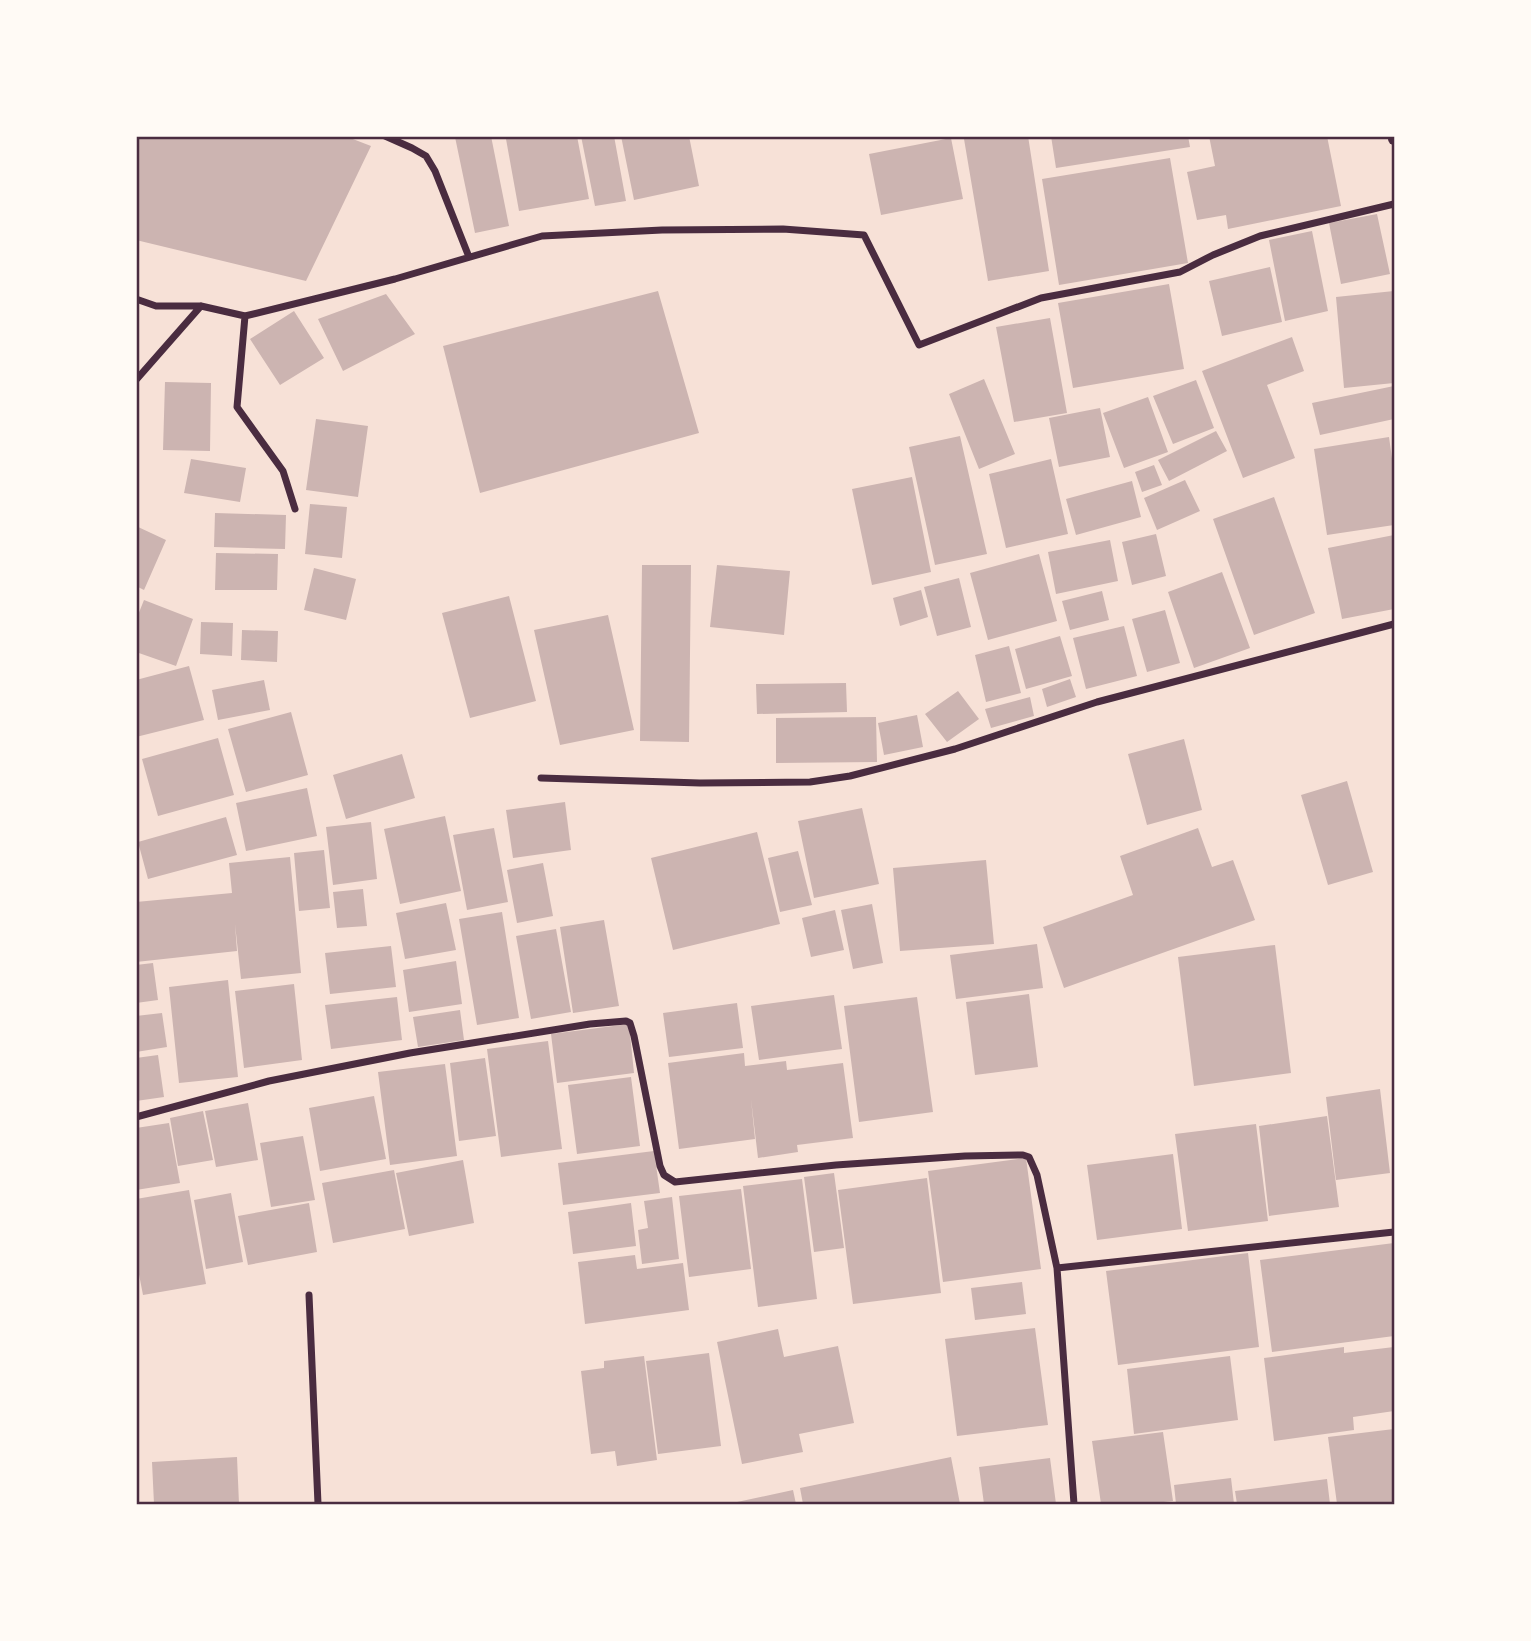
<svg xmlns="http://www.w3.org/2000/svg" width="1531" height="1641" viewBox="0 0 1531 1641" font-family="'PT Sans Narrow',sans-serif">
  <rect width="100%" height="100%" fill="#f7e1d7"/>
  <path fill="#ccb4b1" d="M 136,136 L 345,136 L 371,146 L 306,281 L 136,240 Z
    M 491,136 L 509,226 L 475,233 L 455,137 Z
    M 519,136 L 577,136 L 589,199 L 519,211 L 506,139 Z
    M 581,136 L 614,136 L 626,201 L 595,206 Z
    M 621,136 L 689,136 L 699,186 L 634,200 Z
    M 982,136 L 1028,136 L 1049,271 L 988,281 L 964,139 Z
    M 1051,136 L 1188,136 L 1190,147 L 1056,168 Z
    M 1209,136 L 1327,136 L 1341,206 L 1228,229 L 1226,215 L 1197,220 L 1187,172 L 1215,166 Z
    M 951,138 L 963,199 L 881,215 L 869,154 Z
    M 1170,158 L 1188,263 L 1059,285 L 1042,179 Z
    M 1377,214 L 1390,274 L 1341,284 L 1329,223 Z
    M 1312,231 L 1328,311 L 1285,321 L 1269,240 Z
    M 1270,267 L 1282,322 L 1222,336 L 1209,281 Z
    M 1169,284 L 1184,369 L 1073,388 L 1058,303 Z
    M 658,291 L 699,433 L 480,493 L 443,346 Z
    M 1394,291 L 1394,383 L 1344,388 L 1336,297 Z
    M 386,294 L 415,334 L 343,371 L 318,319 Z
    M 294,311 L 324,358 L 280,385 L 250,339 Z
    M 1050,318 L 1067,413 L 1014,422 L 996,327 Z
    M 1292,337 L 1304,371 L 1267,385 L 1295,458 L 1243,478 L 1202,371 Z
    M 984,379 L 1015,454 L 979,469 L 949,394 Z
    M 1196,380 L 1214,428 L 1173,444 L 1153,396 Z
    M 165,382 L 211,383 L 210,451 L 163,450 Z
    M 1394,386 L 1394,419 L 1320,435 L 1312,403 Z
    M 1148,397 L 1168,452 L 1124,468 L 1103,413 Z
    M 1100,408 L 1110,457 L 1059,467 L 1049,418 Z
    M 316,419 L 368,426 L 358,497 L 306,490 Z
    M 1216,431 L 1227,451 L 1169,481 L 1158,460 Z
    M 960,436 L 987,554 L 935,565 L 909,447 Z
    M 1389,437 L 1394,473 L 1394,525 L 1327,535 L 1314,449 Z
    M 191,459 L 246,468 L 240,502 L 184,493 Z
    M 1051,459 L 1068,534 L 1006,548 L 989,474 Z
    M 1154,465 L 1162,485 L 1142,492 L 1135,472 Z
    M 912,477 L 931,572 L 872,585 L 852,489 Z
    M 1185,480 L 1200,511 L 1157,530 L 1144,498 Z
    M 1132,481 L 1141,517 L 1076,535 L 1066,499 Z
    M 1274,497 L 1315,613 L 1254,635 L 1213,519 Z
    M 310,504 L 347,507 L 342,558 L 305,554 Z
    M 215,513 L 286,515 L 285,549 L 214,547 Z
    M 136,526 L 166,540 L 144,590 L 136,586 Z
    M 1156,534 L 1166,576 L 1132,585 L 1122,542 Z
    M 1394,535 L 1394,609 L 1342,619 L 1328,548 Z
    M 1110,540 L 1118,581 L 1056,594 L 1048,552 Z
    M 216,553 L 278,554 L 277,590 L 215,590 Z
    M 1039,554 L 1057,621 L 988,640 L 970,573 Z
    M 642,565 L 691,565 L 689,742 L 640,741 Z
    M 717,565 L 790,571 L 784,635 L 710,627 Z
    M 314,568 L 356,579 L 346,620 L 304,610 Z
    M 1222,572 L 1250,648 L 1194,668 L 1168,592 Z
    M 959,578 L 971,627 L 937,636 L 924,587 Z
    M 921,590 L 928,617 L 900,626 L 893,598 Z
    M 1102,591 L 1109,620 L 1070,630 L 1062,601 Z
    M 509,596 L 536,701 L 470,718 L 442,613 Z
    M 144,600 L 193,619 L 176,666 L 136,652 L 136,620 Z
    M 1165,610 L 1180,663 L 1147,672 L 1132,619 Z
    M 608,615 L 634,730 L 560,745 L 534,630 Z
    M 201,622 L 233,623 L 232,656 L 200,654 Z
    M 1124,626 L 1137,676 L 1086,689 L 1073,638 Z
    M 242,630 L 278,631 L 277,662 L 241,660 Z
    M 1060,636 L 1072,676 L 1026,689 L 1015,649 Z
    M 1009,646 L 1021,693 L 986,702 L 975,655 Z
    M 189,666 L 204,720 L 136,737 L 136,680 Z
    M 1070,679 L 1076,697 L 1047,707 L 1042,689 Z
    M 264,680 L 270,710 L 218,720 L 212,690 Z
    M 846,683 L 847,712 L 757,714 L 756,684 Z
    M 958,691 L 979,719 L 947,742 L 925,714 Z
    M 1030,697 L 1034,716 L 991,728 L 985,709 Z
    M 291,712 L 308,775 L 246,792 L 228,729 Z
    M 917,715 L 923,747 L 884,755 L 878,723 Z
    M 876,717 L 877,762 L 776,763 L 776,718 Z
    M 218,738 L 234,795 L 158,816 L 142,759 Z
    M 1184,739 L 1202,810 L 1147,825 L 1128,754 Z
    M 402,754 L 415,798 L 346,819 L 333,775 Z
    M 1347,781 L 1373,872 L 1328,885 L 1301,795 Z
    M 307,788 L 317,836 L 246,851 L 236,803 Z
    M 565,802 L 571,850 L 513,858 L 506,810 Z
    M 862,808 L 879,884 L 814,898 L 798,821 Z
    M 445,816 L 461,891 L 400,904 L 384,829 Z
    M 226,817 L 237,855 L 148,879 L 138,842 Z
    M 371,822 L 377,879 L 333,885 L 326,827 Z
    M 494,828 L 508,902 L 467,910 L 453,835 Z
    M 1198,828 L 1212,867 L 1233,860 L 1255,920 L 1064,988 L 1043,927 L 1133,895 L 1120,856 Z
    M 757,832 L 780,924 L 673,950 L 651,858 Z
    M 324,850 L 330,908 L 299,911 L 294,853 Z
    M 798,851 L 812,905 L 780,912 L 768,858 Z
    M 290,857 L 301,973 L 241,979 L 235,924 L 237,951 L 136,962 L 136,902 L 232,893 L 229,863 Z
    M 986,860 L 994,944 L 900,951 L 893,868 Z
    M 543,863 L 553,916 L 517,923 L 507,870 Z
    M 363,889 L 367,926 L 337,928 L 333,892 Z
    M 446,903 L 456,950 L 405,959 L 396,913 Z
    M 872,904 L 883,963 L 853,969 L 841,910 Z
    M 835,910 L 844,950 L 811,957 L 802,918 Z
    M 502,912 L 519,1018 L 477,1025 L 459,919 Z
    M 604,920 L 619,1006 L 573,1013 L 560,927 Z
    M 556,929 L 571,1012 L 531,1019 L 516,936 Z
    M 1037,944 L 1043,988 L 956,999 L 950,955 Z
    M 1275,945 L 1291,1073 L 1194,1086 L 1178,957 Z
    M 391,946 L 396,987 L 330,994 L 325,953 Z
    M 456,961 L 462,1004 L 409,1012 L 403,970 Z
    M 153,963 L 158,1000 L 136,1003 L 136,965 Z
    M 228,980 L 238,1077 L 179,1083 L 169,987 Z
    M 294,984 L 302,1060 L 244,1068 L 235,991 Z
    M 1029,994 L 1038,1067 L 975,1075 L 966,1002 Z
    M 834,995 L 842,1049 L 759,1060 L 751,1006 Z
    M 397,997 L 402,1040 L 331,1049 L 325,1005 Z
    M 917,997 L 933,1112 L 859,1122 L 844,1006 Z
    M 737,1003 L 743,1048 L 669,1057 L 663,1013 Z
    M 460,1010 L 464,1040 L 418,1047 L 413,1017 Z
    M 162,1013 L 167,1047 L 136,1052 L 136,1016 Z
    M 629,1024 L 634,1073 L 557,1083 L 551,1034 Z
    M 548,1041 L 562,1149 L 501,1157 L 487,1049 Z
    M 744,1053 L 745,1066 L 786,1061 L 787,1070 L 843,1063 L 853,1138 L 797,1145 L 798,1152 L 758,1158 L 751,1099 L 755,1139 L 679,1149 L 668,1063 Z
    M 158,1055 L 164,1097 L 136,1101 L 136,1058 Z
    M 485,1058 L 496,1136 L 459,1141 L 450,1063 Z
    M 445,1064 L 457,1156 L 390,1165 L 378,1072 Z
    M 631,1077 L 640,1146 L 577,1154 L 568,1085 Z
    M 1380,1089 L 1390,1173 L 1336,1180 L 1326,1097 Z
    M 374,1096 L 386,1159 L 320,1171 L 309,1108 Z
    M 248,1103 L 258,1160 L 216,1167 L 205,1111 Z
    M 203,1111 L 213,1160 L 178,1166 L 170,1118 Z
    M 1327,1116 L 1339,1207 L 1269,1216 L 1259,1126 Z
    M 169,1123 L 180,1183 L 136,1190 L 136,1128 Z
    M 1256,1124 L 1268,1221 L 1188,1231 L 1175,1134 Z
    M 303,1136 L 315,1200 L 271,1207 L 260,1143 Z
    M 654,1151 L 660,1193 L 563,1205 L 558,1163 Z
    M 1173,1154 L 1182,1229 L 1097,1240 L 1087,1165 Z
    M 1026,1158 L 1041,1269 L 943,1282 L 928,1171 Z
    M 463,1160 L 474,1223 L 409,1236 L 396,1173 Z
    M 394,1170 L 405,1229 L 333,1243 L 322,1183 Z
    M 834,1173 L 844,1248 L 814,1252 L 804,1177 Z
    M 927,1178 L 941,1293 L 853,1304 L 838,1190 Z
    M 802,1179 L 817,1299 L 758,1307 L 743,1186 Z
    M 741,1189 L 751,1269 L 689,1277 L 679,1196 Z
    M 189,1190 L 206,1284 L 143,1295 L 136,1259 L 136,1199 Z
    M 231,1193 L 243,1262 L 206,1269 L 194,1200 Z
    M 672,1197 L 679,1259 L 642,1264 L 638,1230 L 648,1228 L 644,1201 Z
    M 309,1203 L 317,1252 L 248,1265 L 238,1216 Z
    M 631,1203 L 636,1246 L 573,1254 L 568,1212 Z
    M 1394,1243 L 1394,1336 L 1272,1352 L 1260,1260 Z
    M 1248,1253 L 1259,1347 L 1118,1365 L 1106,1271 Z
    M 635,1255 L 637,1269 L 683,1263 L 689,1310 L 585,1324 L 578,1262 Z
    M 1022,1282 L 1026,1314 L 975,1320 L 971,1288 Z
    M 1035,1328 L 1048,1425 L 957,1436 L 945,1339 Z
    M 778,1329 L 784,1357 L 838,1346 L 854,1423 L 799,1434 L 803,1452 L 742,1464 L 717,1342 Z
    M 1344,1347 L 1344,1353 L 1394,1347 L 1394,1411 L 1353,1417 L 1354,1430 L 1274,1441 L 1264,1358 Z
    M 709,1353 L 721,1446 L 658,1454 L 646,1361 Z
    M 644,1356 L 657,1460 L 617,1466 L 615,1451 L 591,1454 L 581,1371 L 604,1368 L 604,1361 Z
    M 1230,1356 L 1238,1420 L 1134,1434 L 1127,1369 Z
    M 1394,1429 L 1394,1504 L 1337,1504 L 1328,1437 Z
    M 1163,1432 L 1173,1501 L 1145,1504 L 1101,1504 L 1092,1441 Z
    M 237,1457 L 239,1504 L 154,1504 L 152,1462 Z
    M 951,1457 L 960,1504 L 803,1504 L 800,1488 Z
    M 1050,1458 L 1056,1504 L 984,1504 L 979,1467 Z
    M 1231,1478 L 1234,1504 L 1176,1504 L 1174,1485 Z
    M 1327,1479 L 1330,1504 L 1237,1504 L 1235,1491 Z
    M 793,1490 L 796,1504 L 738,1504 L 737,1502 Z"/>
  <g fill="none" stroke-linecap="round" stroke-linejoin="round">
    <path stroke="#4a2c40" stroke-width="7" d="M 385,136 L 412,148 L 426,156 L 435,171 L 469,257
      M 136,299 L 156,306 L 201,306 L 245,316 L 395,279 L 542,236 L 662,230 L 783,229 L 864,235 L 919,345 L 1041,298 L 1180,272 L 1213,255 L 1260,236 L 1394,204
      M 245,316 L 237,407 L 283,471 L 295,509
      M 136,380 L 201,306
      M 541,778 L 700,783 L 810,782 L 850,776 L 955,749 L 1097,702 L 1394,624
      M 136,1117 L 269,1081 L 410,1053 L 590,1024 L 626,1021 L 630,1023 L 634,1036 L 660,1166 L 664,1175 L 675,1182 L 836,1165 L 965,1156 L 1023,1155 L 1029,1157 L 1037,1175 L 1057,1268 L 1394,1232
      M 1057,1268 L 1074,1504
      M 309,1295 L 318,1504"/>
    <path stroke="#4a2c40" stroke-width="12" d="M 1394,136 L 1394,139"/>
  </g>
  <rect width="1531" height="1641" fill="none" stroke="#fffaf5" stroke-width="276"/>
  <rect x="138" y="138" width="1255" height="1365" fill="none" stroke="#4a2c40" stroke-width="2.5"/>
</svg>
